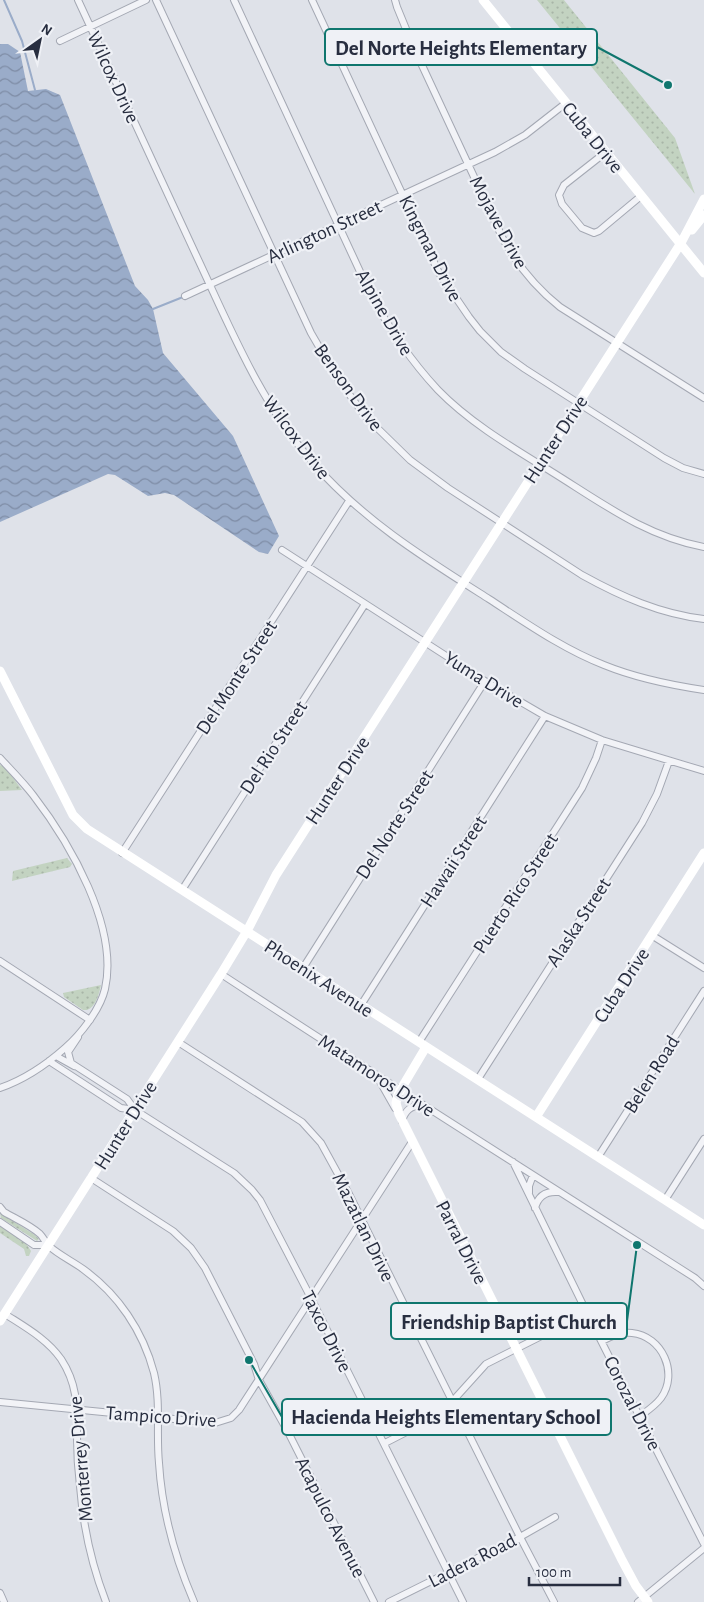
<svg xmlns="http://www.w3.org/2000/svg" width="704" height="1602" viewBox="0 0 704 1602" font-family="'Alegreya Sans',sans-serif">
  <defs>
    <pattern id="grass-dots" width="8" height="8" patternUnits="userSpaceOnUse" patternTransform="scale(1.25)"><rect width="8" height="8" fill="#c3d3c1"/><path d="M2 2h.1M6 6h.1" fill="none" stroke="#a8b5a7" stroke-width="1.8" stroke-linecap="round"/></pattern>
    <pattern id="water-waves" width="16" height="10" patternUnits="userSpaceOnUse" patternTransform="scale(1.25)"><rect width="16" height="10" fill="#9aacc9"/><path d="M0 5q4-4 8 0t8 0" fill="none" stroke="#7e8ca5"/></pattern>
  </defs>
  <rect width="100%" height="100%" fill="#dfe2e9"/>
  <path fill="url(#grass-dots)" d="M 537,0 L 564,0 L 675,138 L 695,194 Z
    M 0,765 L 5,767 L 22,790 L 0,791 Z
    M 67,858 L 72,864 L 70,867 L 12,881 L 13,871 Z
    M 101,985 C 99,994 96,1007 87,1010 L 83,1010 L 64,997 L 63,993 Z
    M 0,1213 L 35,1235 L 39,1239 L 37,1241 L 1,1218 Z
    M 0,1226 L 25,1242 L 31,1251 L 29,1256 L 26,1256 L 24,1249 L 0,1233 Z"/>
  <path fill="url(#water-waves)" d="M 0,44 L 8,44 L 20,52 L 28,91 L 46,89 L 60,95 L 135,286 L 148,300 L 153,309 L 163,353 L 233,436 L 279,536 L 268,554 L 259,552 L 174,495 L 165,493 L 148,496 L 115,475 L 108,474 L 0,522 Z"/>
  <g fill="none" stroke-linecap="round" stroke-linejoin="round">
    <path stroke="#9aacc9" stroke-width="2" d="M 4,0 L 22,41 L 35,90
      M 153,309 L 183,297"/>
    <defs>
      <path id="street" d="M 78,0 C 117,85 157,170 196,255 C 230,327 260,403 314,464 C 364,521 426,559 489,599 C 526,623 563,649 604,665 C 636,678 670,685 704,690
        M 156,0 L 311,333 L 336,376 L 365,416 L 410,460 L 448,488 L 582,575 C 620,596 660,614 704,619
        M 234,0 L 369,291 C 388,327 410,360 438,390 C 470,423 513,448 552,472 C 602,503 645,536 704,547
        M 312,0 L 439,273 L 469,317 L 480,331 L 501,352 L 525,369 L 664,458 L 683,468 L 704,474
        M 395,0 L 397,7 L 413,46 L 503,239 C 518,266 536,288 560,307 L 704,398
        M 60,41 L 146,0
        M 606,152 L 564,185 L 559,195 L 562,204 L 582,228 L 594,233 L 599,231 L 641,196
        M 185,296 L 495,152 L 525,135 L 566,103
        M 282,550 L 485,681 L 545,716 L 602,740 L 704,771
        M 0,758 C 11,770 23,782 33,795 C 70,843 119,927 105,989 C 100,1010 80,1035 65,1048 C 47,1064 23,1080 0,1088
        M 122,853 L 349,501
        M 182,890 L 365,604
        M 653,936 L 704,968
        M 0,961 L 90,1020
        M 303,968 L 485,681
        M 221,974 C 378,1077 536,1177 695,1278 L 704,1286
        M 361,1005 L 545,716
        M 78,1037 L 68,1052 L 71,1063 L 127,1099 L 135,1110 L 234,1173 L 252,1190 L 260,1200 L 311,1298 L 463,1602
        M 178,1042 L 302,1122 L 321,1143 L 349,1194 L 520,1537 L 554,1602
        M 419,1042 L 582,788 L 596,758 L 602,740
        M 56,1056 L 74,1066
        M 49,1061 L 121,1108 L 135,1110
        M 378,1078 L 395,1108
        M 478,1079 L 642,823 L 657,794 L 669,761
        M 402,1121 C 405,1110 412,1104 424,1106
        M 598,1157 L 704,991
        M 513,1162 L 587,1313 L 704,1544
        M 91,1178 L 173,1231 L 191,1248 L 205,1268 L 254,1364 L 259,1380 L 287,1430 L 374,1602
        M 529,1193 L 529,1186 L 533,1175
        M 665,1200 L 704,1139
        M 0,1207 L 4,1212 C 16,1219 30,1225 40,1234 C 43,1237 45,1242 49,1246 C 59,1255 72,1261 83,1269 C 118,1294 143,1331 154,1373 C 161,1403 156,1433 159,1463 C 162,1512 175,1558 194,1602
        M 535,1208 C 538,1196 546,1191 558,1192
        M 0,1222 L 34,1245 L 48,1245
        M 5,1314 C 25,1327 47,1339 61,1359 C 78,1385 77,1407 77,1437 C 77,1453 78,1470 80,1486 C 83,1525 92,1566 106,1602
        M 602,1341 C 612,1336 620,1332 632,1333 C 662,1336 679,1373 661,1398 C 655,1406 647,1411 640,1416
        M 0,1402 L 215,1423 L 231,1418 L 239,1410 L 412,1142
        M 385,1443 L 422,1424 L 449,1405 L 486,1364 L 587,1313
        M 0,1593 L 4,1602
        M 389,1602 L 520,1537 L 555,1517
        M 638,1602 L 704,1548"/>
    </defs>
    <use href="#street" stroke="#a4a8b3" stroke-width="8"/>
    <use href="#street" stroke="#f2f3f7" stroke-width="6"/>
    <path stroke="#fff" stroke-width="9" d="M 483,0 L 704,273
      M 692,230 L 704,215
      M 0,671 L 73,815 L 87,829 L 704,1225
      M 426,1047 L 398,1094 L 396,1103 L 399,1114 L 621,1558 L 636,1586 L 648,1602
      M 536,1117 L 704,853
      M 0,1321 L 221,974 L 247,931 L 276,875 L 681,243 L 704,199"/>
  </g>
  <g text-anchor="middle" stroke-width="4.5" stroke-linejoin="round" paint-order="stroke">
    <g font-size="20" fill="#282e40" stroke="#eff1f6">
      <text transform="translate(114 77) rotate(65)" y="7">Wilcox Drive</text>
      <text transform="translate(593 137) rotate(51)" y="7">Cuba Drive</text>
      <text transform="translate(499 222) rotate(62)" y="7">Mojave Drive</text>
      <text transform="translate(324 231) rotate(-25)" y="7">Arlington Street</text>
      <text transform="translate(431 248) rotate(63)" y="7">Kingman Drive</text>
      <text transform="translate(385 312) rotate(60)" y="7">Alpine Drive</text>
      <text transform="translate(349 387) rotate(54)" y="7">Benson Drive</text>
      <text transform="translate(297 437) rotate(53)" y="7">Wilcox Drive</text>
      <text transform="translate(555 439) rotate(-57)" y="7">Hunter Drive</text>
      <text transform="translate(236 677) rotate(-57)" y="7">Del Monte Street</text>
      <text transform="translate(484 679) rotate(32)" y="7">Yuma Drive</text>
      <text transform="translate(273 747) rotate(-57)" y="7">Del Rio Street</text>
      <text transform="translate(337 780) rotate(-57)" y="7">Hunter Drive</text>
      <text transform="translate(394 824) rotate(-57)" y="7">Del Norte Street</text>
      <text transform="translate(453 861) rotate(-57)" y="7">Hawaii Street</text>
      <text transform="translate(515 893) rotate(-57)" y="7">Puerto Rico Street</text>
      <text transform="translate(578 922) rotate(-57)" y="7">Alaska Street</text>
      <text transform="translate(319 978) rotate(33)" y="7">Phoenix Avenue</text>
      <text transform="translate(621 985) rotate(-57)" y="7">Cuba Drive</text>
      <text transform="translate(651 1074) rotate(-58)" y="7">Belen Road</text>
      <text transform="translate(377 1075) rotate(33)" y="7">Matamoros Drive</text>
      <text transform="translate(125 1125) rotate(-58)" y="7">Hunter Drive</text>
      <text transform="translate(364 1227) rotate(64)" y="7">Mazatlan Drive</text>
      <text transform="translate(462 1242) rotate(63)" y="7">Parral Drive</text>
      <text transform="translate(327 1331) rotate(63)" y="7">Taxco Drive</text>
      <text transform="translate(633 1403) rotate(63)" y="7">Corozal Drive</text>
      <text transform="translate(161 1416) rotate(4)" y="7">Tampico Drive</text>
      <text transform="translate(80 1459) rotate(-95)" y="7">Monterrey Drive</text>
      <text transform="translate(331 1517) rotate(63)" y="7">Acapulco Avenue</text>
      <text transform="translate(472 1560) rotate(-27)" y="7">Ladera Road</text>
    </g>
  </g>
  <path fill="none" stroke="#0f766e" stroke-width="2" d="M668 85L597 47M637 1245L627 1321M249 1360L282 1417"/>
  <g fill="#0f766e" stroke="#eff1f6" stroke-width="2">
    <circle cx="668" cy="85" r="5"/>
    <circle cx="637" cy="1245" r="5"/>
    <circle cx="249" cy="1360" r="5"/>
  </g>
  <g fill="#eff1f6" stroke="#0f766e" stroke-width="2">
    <rect x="325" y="29" width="272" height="36" rx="5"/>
    <rect x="391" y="1303" width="236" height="36" rx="5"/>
    <rect x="282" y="1399" width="329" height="36" rx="5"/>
  </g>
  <g font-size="21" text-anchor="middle" font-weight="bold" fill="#282e40">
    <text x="461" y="55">Del Norte Heights Elementary</text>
    <text x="509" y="1329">Friendship Baptist Church</text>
    <text x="446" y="1424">Hacienda Heights Elementary School</text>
  </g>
  <g transform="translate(40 40) rotate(33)" stroke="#eff1f6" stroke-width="4" paint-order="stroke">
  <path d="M0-4L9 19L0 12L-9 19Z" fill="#282e40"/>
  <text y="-8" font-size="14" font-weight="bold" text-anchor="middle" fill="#282e40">N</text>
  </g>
  <path d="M529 1577v8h91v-8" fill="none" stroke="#282e40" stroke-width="2.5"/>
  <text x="536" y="1577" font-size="15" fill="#282e40" stroke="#eff1f6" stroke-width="4" paint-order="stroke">100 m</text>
</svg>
